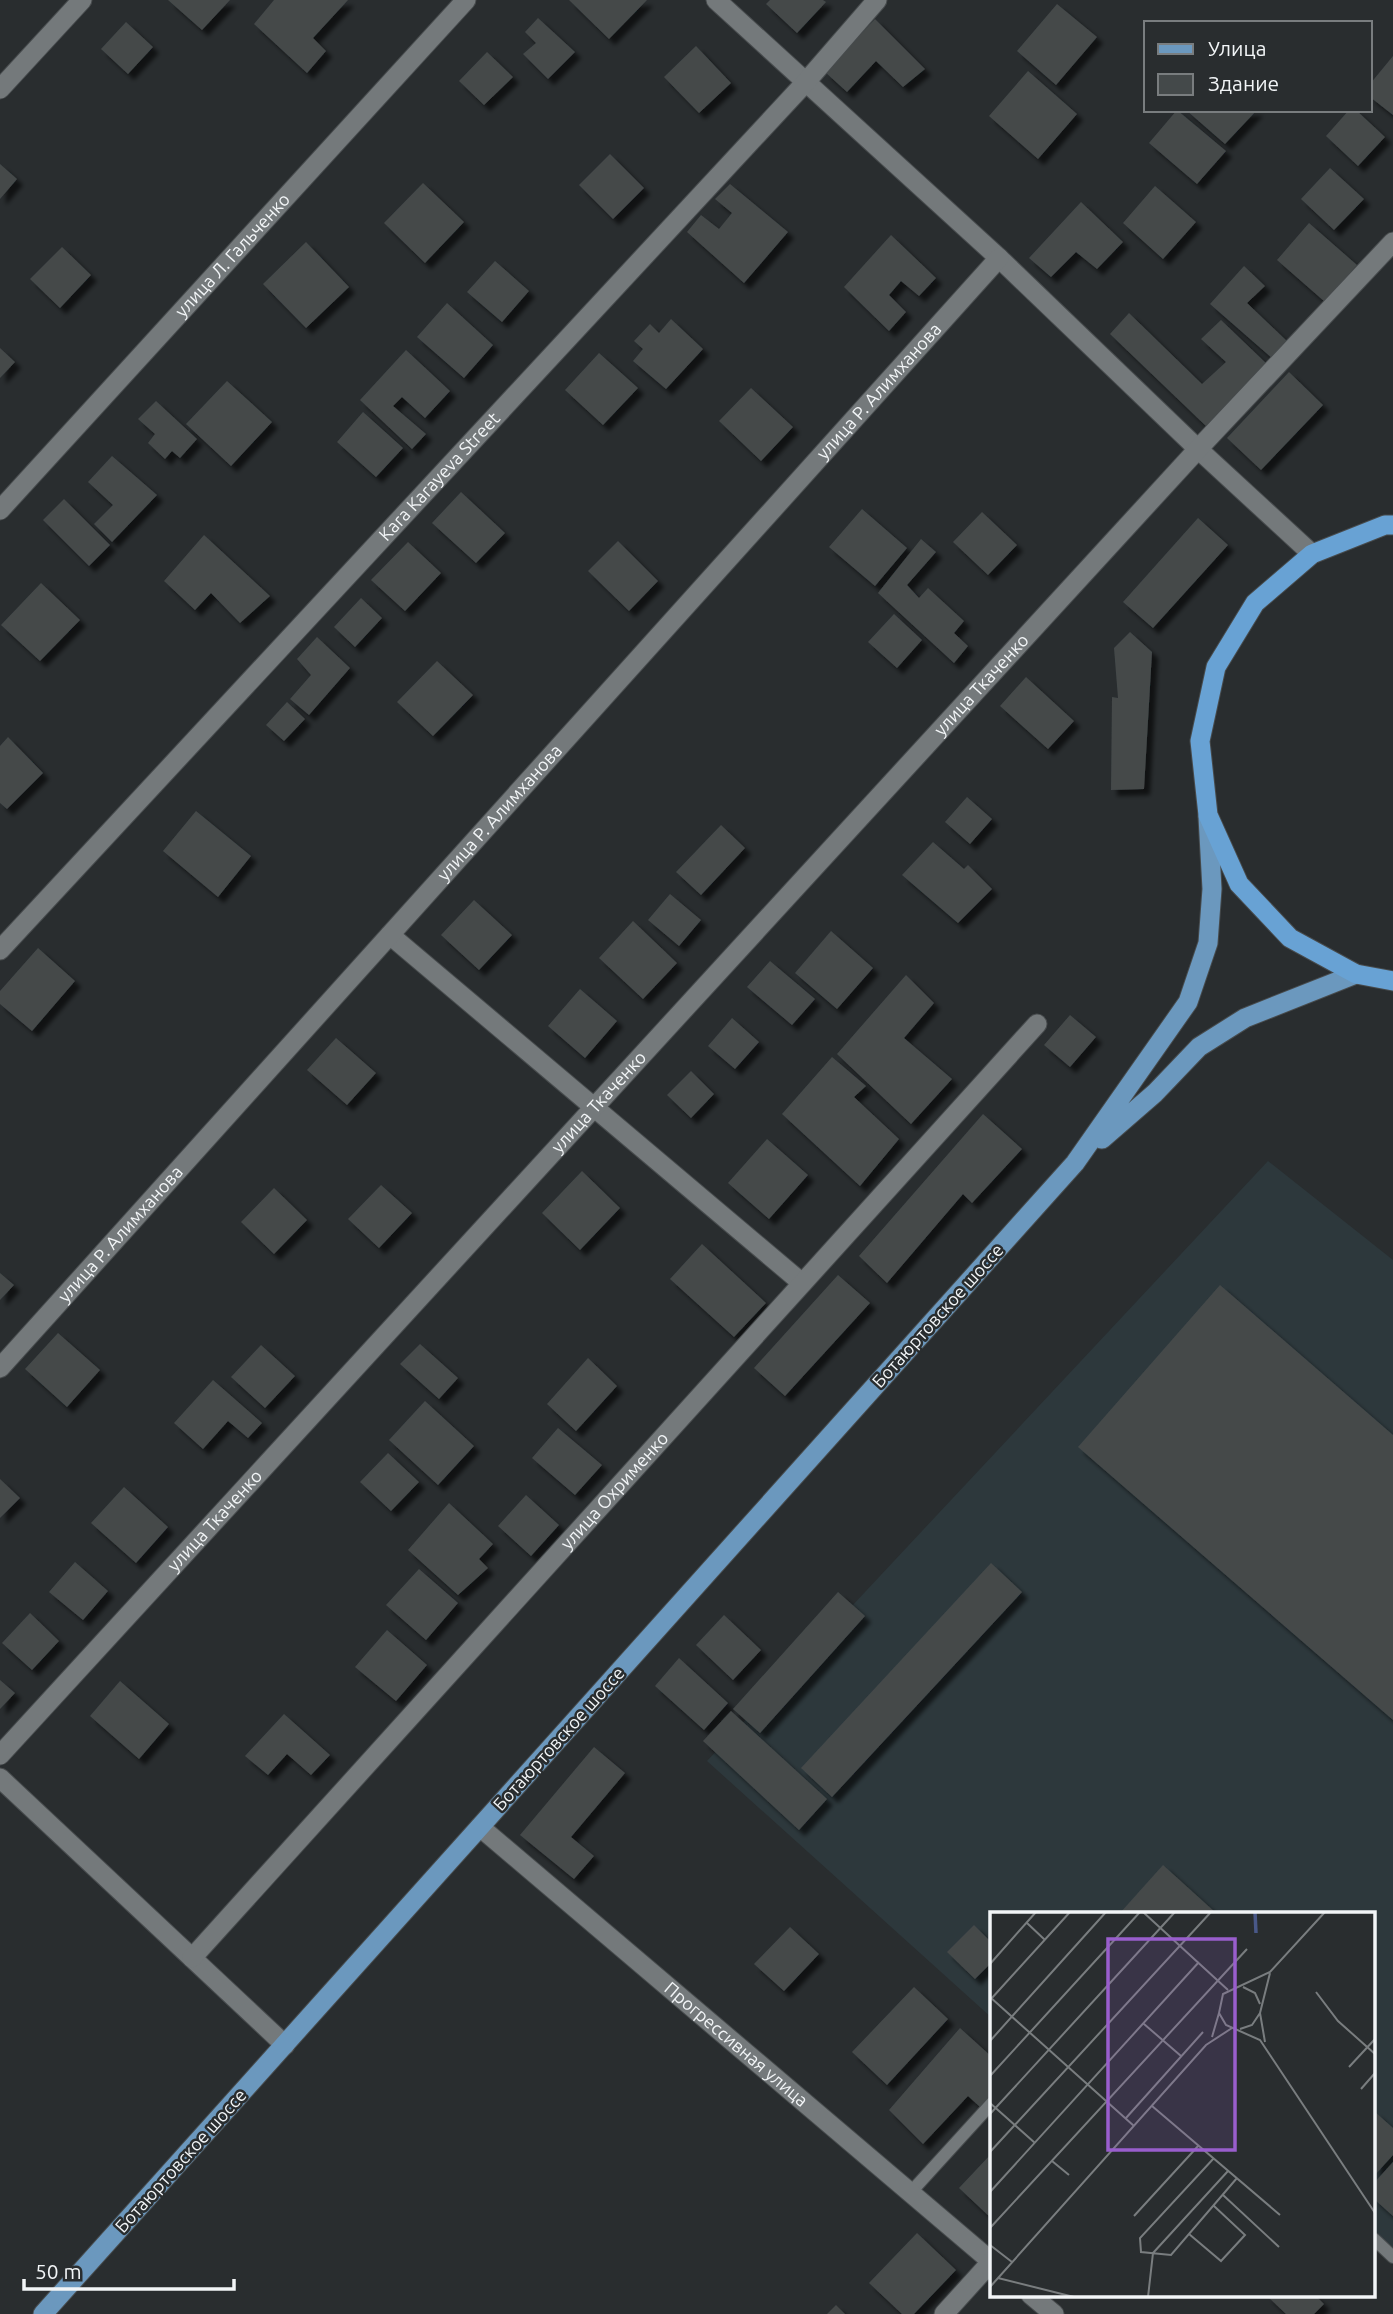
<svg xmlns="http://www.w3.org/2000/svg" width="1393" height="2314" viewBox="0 0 1393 2314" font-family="Ubuntu,sans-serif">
  <defs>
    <filter id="shadow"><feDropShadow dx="6" dy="6" stdDeviation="2" flood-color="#0009"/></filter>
  </defs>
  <rect width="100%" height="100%" fill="#292d2f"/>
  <path fill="#2d383c" d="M 1268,1161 L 1393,1260 L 1393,2248 L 1374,2231 L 1374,1913 L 992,1913 L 992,2018 L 707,1761 Z"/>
  <path fill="#44494a" filter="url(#shadow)" d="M 168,0 L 230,0 L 202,30 Z
    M 274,0 L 348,0 L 313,38 L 326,51 L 307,73 L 254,24 Z
    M 569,0 L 647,0 L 609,39 Z
    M 770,0 L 823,0 L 826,2 L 797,33 L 766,4 Z
    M 1057,4 L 1097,37 L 1056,85 L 1017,51 Z
    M 538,18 L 575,52 L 548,79 L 523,54 L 536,43 L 525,32 Z
    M 875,19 L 925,69 L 903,87 L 876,61 L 847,92 L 825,72 Z
    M 126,22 L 153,47 L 128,74 L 101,49 Z
    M 696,46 L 731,83 L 699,113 L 664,77 Z
    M 487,52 L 513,77 L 484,105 L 459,81 Z
    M 1393,56 L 1393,115 L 1370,97 L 1370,84 Z
    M 1028,71 L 1077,114 L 1038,159 L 989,116 Z
    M 1177,110 L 1226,151 L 1197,184 L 1149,143 Z
    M 1186,110 L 1257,110 L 1225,144 Z
    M 1349,110 L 1356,110 L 1385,137 L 1358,166 L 1326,136 Z
    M 610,154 L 644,188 L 613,219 L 579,185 Z
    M 0,164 L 17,179 L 0,199 Z
    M 1330,168 L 1364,199 L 1334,230 L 1301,199 Z
    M 423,183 L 464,222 L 425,263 L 384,223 Z
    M 730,184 L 788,232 L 744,283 L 687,232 L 701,215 L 719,229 L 732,213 L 715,199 Z
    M 1155,186 L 1196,222 L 1163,259 L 1123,223 Z
    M 1081,202 L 1123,242 L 1097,269 L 1076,252 L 1051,277 L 1029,258 Z
    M 1309,223 L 1357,265 L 1325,302 L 1277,260 Z
    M 891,235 L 936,278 L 919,296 L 901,281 L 889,295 L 906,312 L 889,331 L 844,287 Z
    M 306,242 L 349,287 L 306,328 L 263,284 Z
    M 62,247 L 91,275 L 60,308 L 30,279 Z
    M 495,261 L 529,291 L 502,322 L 467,292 Z
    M 1244,266 L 1265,286 L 1247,303 L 1288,342 L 1273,359 L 1210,304 Z
    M 447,303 L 493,345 L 464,378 L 417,337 Z
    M 1129,313 L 1202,384 L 1226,362 L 1201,339 L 1221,320 L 1268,365 L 1208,428 L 1110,334 Z
    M 671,319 L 703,349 L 666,389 L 633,361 L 643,349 L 634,341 L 650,324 L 659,333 Z
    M 0,348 L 15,362 L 0,378 Z
    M 406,350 L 450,391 L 425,418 L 402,397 L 393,406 L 426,434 L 412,449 L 360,400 Z
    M 599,353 L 638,388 L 603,425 L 565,390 Z
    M 1289,372 L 1323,405 L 1261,470 L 1227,438 Z
    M 227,381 L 272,422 L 231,466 L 186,424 Z
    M 751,388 L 793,427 L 761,461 L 719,421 Z
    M 156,401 L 197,439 L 180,458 L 172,451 L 165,459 L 148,443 L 155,434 L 138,419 Z
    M 363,412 L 403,448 L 376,477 L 337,442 Z
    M 112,456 L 157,495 L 112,542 L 94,524 L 113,505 L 88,482 Z
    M 461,492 L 505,533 L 476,563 L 432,523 Z
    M 64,499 L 110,545 L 89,566 L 43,520 Z
    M 862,509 L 907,548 L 875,586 L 829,547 Z
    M 982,512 L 1017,545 L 988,575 L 953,542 Z
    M 1198,518 L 1228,545 L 1153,628 L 1123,602 Z
    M 204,535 L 270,596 L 240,623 L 211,593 L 195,610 L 164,581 Z
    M 921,539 L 936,552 L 907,585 L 919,598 L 928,588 L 964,621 L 954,633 L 968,646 L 954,663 L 878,593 Z
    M 618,541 L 658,581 L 629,611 L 588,571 Z
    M 408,542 L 441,573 L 405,611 L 371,580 Z
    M 41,583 L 80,620 L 40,661 L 1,625 Z
    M 361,598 L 382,618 L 355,647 L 334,627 Z
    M 894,614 L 922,640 L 897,668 L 868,642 Z
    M 1130,632 L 1152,652 L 1144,789 L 1111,790 L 1112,697 L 1118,698 L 1114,648 Z
    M 317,637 L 350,668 L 309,715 L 290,699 L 311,675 L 297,659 Z
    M 437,661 L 473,695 L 433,736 L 397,702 Z
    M 1026,677 L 1074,721 L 1048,749 L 1000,706 Z
    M 287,702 L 305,719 L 284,741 L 266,725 Z
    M 8,737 L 43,773 L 7,809 L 0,803 L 0,746 Z
    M 967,797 L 992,819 L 970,844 L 945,822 Z
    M 196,811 L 251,856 L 218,897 L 163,851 Z
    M 721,825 L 745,848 L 701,895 L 676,872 Z
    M 933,842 L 964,869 L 968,865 L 992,889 L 958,923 L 902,875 Z
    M 670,894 L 701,920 L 679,946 L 648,920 Z
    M 474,900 L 512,935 L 479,970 L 441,935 Z
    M 633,921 L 677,963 L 643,999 L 599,958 Z
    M 831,931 L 873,968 L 837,1009 L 795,973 Z
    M 38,948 L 75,981 L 32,1031 L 0,1004 L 0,991 Z
    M 770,961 L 815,999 L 792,1025 L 747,987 Z
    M 906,975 L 934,1003 L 904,1038 L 952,1079 L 911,1124 L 837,1054 Z
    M 580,989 L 617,1021 L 585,1058 L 548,1026 Z
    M 1070,1015 L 1096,1037 L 1070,1067 L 1044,1045 Z
    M 732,1018 L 759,1042 L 735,1069 L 708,1046 Z
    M 336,1038 L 376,1073 L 347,1105 L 307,1070 Z
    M 832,1057 L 866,1086 L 854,1097 L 899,1139 L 860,1186 L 782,1114 Z
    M 691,1071 L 714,1094 L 691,1118 L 667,1095 Z
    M 983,1114 L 1022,1149 L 972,1203 L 963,1194 L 887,1283 L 859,1256 Z
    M 767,1139 L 808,1175 L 769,1219 L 728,1183 Z
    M 582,1171 L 620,1208 L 580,1250 L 542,1213 Z
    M 381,1185 L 412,1213 L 379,1248 L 348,1219 Z
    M 274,1188 L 307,1220 L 274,1254 L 241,1222 Z
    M 702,1244 L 766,1303 L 734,1337 L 670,1279 Z
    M 0,1273 L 14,1285 L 0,1300 Z
    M 838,1275 L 870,1303 L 785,1396 L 754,1368 Z
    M 1220,1285 L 1393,1435 L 1393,1720 L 1078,1447 Z
    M 58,1333 L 100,1370 L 67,1407 L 25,1369 Z
    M 420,1344 L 458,1378 L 439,1399 L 400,1364 Z
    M 261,1345 L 295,1376 L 265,1408 L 231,1377 Z
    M 588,1358 L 617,1386 L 576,1431 L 547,1404 Z
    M 213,1380 L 262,1423 L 248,1438 L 228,1421 L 203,1449 L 174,1423 Z
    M 425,1401 L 474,1446 L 438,1485 L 389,1440 Z
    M 558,1428 L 602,1465 L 575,1495 L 532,1458 Z
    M 388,1453 L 419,1482 L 391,1511 L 360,1482 Z
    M 0,1479 L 20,1498 L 0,1518 Z
    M 124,1487 L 168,1527 L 136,1563 L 91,1523 Z
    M 526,1495 L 559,1525 L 531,1556 L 498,1526 Z
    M 449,1503 L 493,1544 L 479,1559 L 488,1568 L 458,1595 L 408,1550 Z
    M 75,1562 L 108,1591 L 83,1620 L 49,1592 Z
    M 991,1563 L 1022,1592 L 832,1797 L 801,1768 Z
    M 419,1569 L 458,1603 L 426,1640 L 386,1605 Z
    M 838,1592 L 865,1616 L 760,1733 L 733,1709 Z
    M 30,1613 L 59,1641 L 32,1670 L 2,1643 Z
    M 724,1615 L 761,1650 L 733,1680 L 696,1645 Z
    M 387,1630 L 427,1665 L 396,1701 L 355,1667 Z
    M 679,1658 L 728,1703 L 704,1730 L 655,1686 Z
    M 0,1680 L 15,1693 L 0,1709 Z
    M 120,1681 L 169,1724 L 139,1759 L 90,1716 Z
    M 731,1711 L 827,1799 L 799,1830 L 703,1741 Z
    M 284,1714 L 330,1755 L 311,1775 L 287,1754 L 268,1775 L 245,1756 Z
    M 594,1747 L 625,1773 L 571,1837 L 594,1856 L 574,1879 L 520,1835 Z
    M 1163,1865 L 1216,1913 L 1120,1913 Z
    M 974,1925 L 992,1943 L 992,1962 L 975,1979 L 947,1952 Z
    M 790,1927 L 819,1954 L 784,1991 L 754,1964 Z
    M 914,1987 L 948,2019 L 887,2085 L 852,2052 Z
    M 960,2028 L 992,2057 L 992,2094 L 980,2107 L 968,2096 L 923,2144 L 889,2110 Z
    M 1374,2111 L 1393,2128 L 1393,2155 L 1374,2176 Z
    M 992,2153 L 992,2219 L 959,2188 Z
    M 1393,2162 L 1393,2216 L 1374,2199 L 1374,2183 Z
    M 917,2233 L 956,2270 L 914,2314 L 902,2314 L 869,2283 Z
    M 1266,2295 L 1315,2295 L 1324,2304 L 1314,2314 L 1286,2314 Z
    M 836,2305 L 845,2314 L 827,2314 Z"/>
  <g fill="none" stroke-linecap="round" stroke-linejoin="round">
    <defs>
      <path id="service" d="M 911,2192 L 992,2103
        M 1374,2239 L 1393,2257"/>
      <g id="minor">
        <path d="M 716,0 L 999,258 L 1198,449 L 1312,554"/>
        <path d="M 0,89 L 82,0"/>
        <path id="s1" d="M 0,510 L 466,0"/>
        <path d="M 390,935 L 802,1283"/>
        <path id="s2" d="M 0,950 L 805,83 L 877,0"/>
        <path id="s3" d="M 0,1368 L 999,258"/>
        <path id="s4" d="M 0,1755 L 1198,449 L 1393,242"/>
        <path d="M 0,1778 L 285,2045"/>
        <path id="s5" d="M 480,1827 L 992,2262"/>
        <path id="s6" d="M 192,1958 L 1037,1024"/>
        <path d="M 1031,2295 L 1054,2314"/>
        <path d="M 944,2314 L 992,2261"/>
      </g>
      <path id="primary" d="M 1102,1139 L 1155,1093 L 1199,1047 L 1245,1018 L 1356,974
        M 43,2314 L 1075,1163 L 1188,1002 L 1208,943 L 1212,889 L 1208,817"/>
      <path id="trunk" d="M 1393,525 L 1385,525 L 1312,554 L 1255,603 L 1216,667 L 1200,741 L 1208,815 L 1239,884 L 1290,938 L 1356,974 L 1393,981"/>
    </defs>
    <use href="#service" stroke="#474b4d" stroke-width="14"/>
    <use href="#minor" stroke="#474b4d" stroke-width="21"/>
    <use href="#primary" stroke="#474b4d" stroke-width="21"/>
    <use href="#trunk" stroke="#474b4d" stroke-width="21"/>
    <use href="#service" stroke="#74797b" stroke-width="12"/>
    <use href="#minor" stroke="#74797b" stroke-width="19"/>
    <use href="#primary" stroke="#6b98be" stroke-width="19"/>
    <use href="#trunk" stroke="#68a2d4" stroke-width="19"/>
  </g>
  <g text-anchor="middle" stroke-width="5" stroke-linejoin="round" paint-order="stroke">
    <g font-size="18" fill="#f2f5f7" stroke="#292d2f">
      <text dy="6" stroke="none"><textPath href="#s1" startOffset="345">улица Л. Гальченко</textPath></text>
      <text dy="6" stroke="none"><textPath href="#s3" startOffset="1314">улица Р. Алимханова</textPath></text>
      <text dy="6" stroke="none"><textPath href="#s2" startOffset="646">Kara Karayeva Street</textPath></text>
      <text dy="6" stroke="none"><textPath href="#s4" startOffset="1452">улица Ткаченко</textPath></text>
      <text dy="6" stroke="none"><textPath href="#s3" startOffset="747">улица Р. Алимханова</textPath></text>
      <text dy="6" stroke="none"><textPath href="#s4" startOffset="886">улица Ткаченко</textPath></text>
      <text dy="6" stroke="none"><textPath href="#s3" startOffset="180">улица Р. Алимханова</textPath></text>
      <text transform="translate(938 1316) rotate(-48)" y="6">Ботаюртовское шоссе</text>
      <text dy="6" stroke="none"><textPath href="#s6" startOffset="630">улица Охрименко</textPath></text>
      <text dy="6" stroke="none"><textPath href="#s4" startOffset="318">улица Ткаченко</textPath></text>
      <text transform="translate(559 1739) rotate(-48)" y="6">Ботаюртовское шоссе</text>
      <text dy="6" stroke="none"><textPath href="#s5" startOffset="336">Прогрессивная улица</textPath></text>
      <text transform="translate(181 2161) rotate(-48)" y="6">Ботаюртовское шоссе</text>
    </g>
  </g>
  <g transform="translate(990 1912)">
    <rect width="385" height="385" fill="#292d2f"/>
    <path fill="none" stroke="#495888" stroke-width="3.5" d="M 265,0 L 266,21"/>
    <path fill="none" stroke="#797d7f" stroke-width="2" d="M 153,0 L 238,78M 335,0 L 280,60 L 233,82 L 229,101 L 236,113 L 270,128 L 385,301M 37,11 L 55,28M 0,52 L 46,0M 253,75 L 265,81 L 270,92M 326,80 L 348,109 L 385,142M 0,85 L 144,214M 1,87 L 80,0M 154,112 L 191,144M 250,117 L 262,113 L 270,101M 222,125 L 229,101M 0,129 L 116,0M 275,130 L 270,101 L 280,61M 359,155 L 385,127M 0,164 L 150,0M 371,177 L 385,161M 0,191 L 45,231M 162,194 L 290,303M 0,202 L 185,0M 136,206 L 213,120M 0,240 L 221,0M 224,246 L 150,326 L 151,340 L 181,343 L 247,266M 62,249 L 79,263M 0,280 L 209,50M 233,283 L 289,335M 144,304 L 209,233M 0,316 L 257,37M 199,322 L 231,349 L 255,323 L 224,294M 0,333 L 22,350M 8,366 L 84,385M 0,375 L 216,133 L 242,116M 158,385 L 163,341 L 238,259"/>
    <path fill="#995ecd" fill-opacity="0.15" stroke="#995ecd" stroke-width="3.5" d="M 118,27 L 245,27 L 245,238 L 118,238 Z"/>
    <rect width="385" height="385" fill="none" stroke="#f2f5f7" stroke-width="3.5"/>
  </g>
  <rect x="1144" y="21" width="228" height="91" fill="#292d2f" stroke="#797d7f" stroke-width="2"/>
  <rect x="1158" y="44" width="35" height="10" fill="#6b98be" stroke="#797d7f" stroke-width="2"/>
  <text x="1208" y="56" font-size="21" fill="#f2f5f7">Улица</text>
  <rect x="1158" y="74" width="35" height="21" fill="#44494a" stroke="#797d7f" stroke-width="2"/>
  <text x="1208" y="91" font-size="21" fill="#f2f5f7">Здание</text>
  <path d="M24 2279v10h210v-10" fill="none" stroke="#f2f5f7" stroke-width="3.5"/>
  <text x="35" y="2279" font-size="21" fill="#f2f5f7" stroke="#292d2f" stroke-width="5" paint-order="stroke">50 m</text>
</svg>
